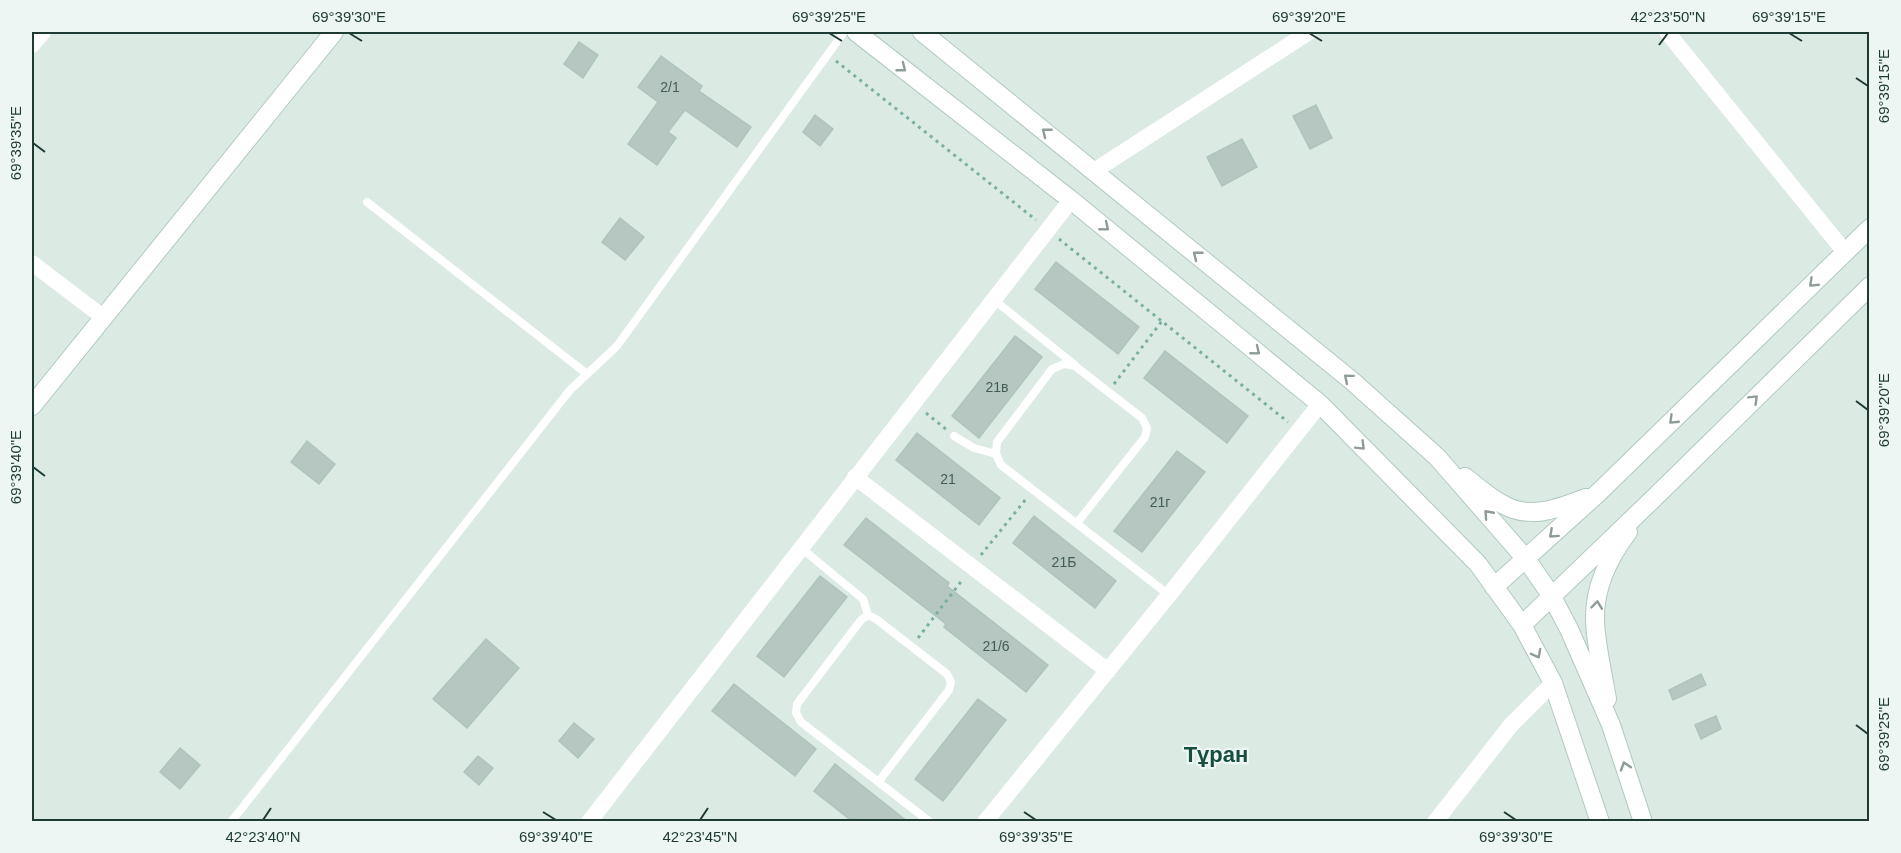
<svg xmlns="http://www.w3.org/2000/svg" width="1901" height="853" viewBox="0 0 1901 853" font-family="Helvetica,sans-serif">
  <rect width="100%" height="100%" fill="#dceae4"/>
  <path fill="#b5c7c0" stroke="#aec4bc" stroke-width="1.5" d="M 579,42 L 598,55 L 583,78 L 564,64 Z
    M 661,56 L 702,86 L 699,91 L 751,127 L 737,147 L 685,110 L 668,132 L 676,138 L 657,165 L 628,144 L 658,102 L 638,87 Z
    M 1316,105 L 1332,138 L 1310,149 L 1293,116 Z
    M 815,115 L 833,129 L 820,146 L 803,132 Z
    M 1242,139 L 1257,167 L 1222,186 L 1207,157 Z
    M 620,218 L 644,237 L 625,260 L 602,242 Z
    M 1056,262 L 1139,327 L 1118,354 L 1035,289 Z
    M 1015,336 L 1042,357 L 979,438 L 952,416 Z
    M 1165,351 L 1248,416 L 1227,443 L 1144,378 Z
    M 917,433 L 1000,498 L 979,525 L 896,460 Z
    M 307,441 L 335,464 L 319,484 L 291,462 Z
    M 1177,451 L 1205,472 L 1142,552 L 1114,531 Z
    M 1034,516 L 1116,581 L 1095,608 L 1013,543 Z
    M 866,518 L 949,583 L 947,586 L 1048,665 L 1026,692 L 944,627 L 946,624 L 844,545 Z
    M 820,576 L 847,597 L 784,677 L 757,656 Z
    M 486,639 L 519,668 L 467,728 L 433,699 Z
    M 1701,674 L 1706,685 L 1673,700 L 1669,690 Z
    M 734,684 L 816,749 L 795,776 L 712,711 Z
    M 978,699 L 1006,720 L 943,801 L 915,779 Z
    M 1716,716 L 1721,729 L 1701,739 L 1695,725 Z
    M 574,723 L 594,739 L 578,758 L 559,741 Z
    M 180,748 L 200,765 L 180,789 L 160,772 Z
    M 478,756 L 493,768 L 479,785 L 464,772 Z
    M 835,764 L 908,822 L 853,822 L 814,791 Z"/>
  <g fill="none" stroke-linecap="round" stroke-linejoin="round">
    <defs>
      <path id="secondary" d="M 856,32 L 1071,200 L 1320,404 L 1478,564 L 1522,625 L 1553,683 L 1600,822
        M 922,32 L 1351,380 L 1437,457 L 1526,559 L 1551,595 L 1569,629 L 1611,725 L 1643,822
        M 32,406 L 334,32
        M 1465,477 C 1477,486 1490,498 1504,505 C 1531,520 1559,508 1586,498
        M 1494,587 L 1597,494 L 1870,228
        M 1522,625 L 1653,499 L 1870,286
        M 1607,699 C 1603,674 1596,646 1595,621 C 1594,588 1609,557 1628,532"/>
    </defs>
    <use href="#secondary" stroke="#afcac1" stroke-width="20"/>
    <path stroke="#7ab0a1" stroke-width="3" stroke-dasharray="3 4.5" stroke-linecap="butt" d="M 836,61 L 1036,220
      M 1059,239 L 1288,422
      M 1114,384 L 1162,321
      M 926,413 L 947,430
      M 981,555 L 1026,499
      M 918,638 L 963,579"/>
    <path stroke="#fff" stroke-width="8" d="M 367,202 L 587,374
      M 993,299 L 1075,365
      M 954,436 L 974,448 L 996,454
      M 1077,523 L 1145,437 L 1147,428 L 1142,418 L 1075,366 L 1064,364 L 1052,369 L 997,442 L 996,454 L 1001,465 L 1169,595
      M 801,548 L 863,599 L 868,615
      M 879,781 L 949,690 L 951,682 L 947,674 L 876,619 L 868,615 L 861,620 L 797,704 L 796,713 L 801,722 L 930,822
      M 231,822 L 570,390 L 617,346 L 844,32"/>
    <path stroke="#fff" stroke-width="16" d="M 1667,32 L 1845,252
      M 32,45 L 43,32
      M 1094,171 L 1309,32
      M 32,263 L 103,317
      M 855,477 L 1108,671
      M 589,822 L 1071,200
      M 985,822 L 1169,595 L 1320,404
      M 1435,822 L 1511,725 L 1553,683"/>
    <use href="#secondary" stroke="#fff" stroke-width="18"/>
  </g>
  <defs><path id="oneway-chevron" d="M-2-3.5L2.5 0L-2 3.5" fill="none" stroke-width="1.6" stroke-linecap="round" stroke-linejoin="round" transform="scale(1.5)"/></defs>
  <g stroke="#8e9c99">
    <use href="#oneway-chevron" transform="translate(902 68) rotate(38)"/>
    <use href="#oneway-chevron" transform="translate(1046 132) rotate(-141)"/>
    <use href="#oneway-chevron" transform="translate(1105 227) rotate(39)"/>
    <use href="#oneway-chevron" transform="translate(1197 255) rotate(-141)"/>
    <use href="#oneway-chevron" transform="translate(1813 283) rotate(136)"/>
    <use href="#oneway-chevron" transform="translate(1256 351) rotate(39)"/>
    <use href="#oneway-chevron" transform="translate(1348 378) rotate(-140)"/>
    <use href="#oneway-chevron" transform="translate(1754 399) rotate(-45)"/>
    <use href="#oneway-chevron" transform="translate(1673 420) rotate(136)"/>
    <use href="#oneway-chevron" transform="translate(1361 446) rotate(45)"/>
    <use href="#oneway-chevron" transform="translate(1488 514) rotate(-132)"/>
    <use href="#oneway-chevron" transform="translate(1553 534) rotate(138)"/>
    <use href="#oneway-chevron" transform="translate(1597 605) rotate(-83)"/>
    <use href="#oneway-chevron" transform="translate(1537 654) rotate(62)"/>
    <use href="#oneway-chevron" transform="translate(1625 766) rotate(-108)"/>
  </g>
  <path fill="none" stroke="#1d3a33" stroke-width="2" d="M 349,33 L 362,41M 829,33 L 842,41M 1309,33 L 1322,41M 1789,33 L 1802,41M 1659,45 L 1668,33M 1856,78 L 1868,86M 33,143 L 45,152M 1856,401 L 1868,410M 33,467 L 45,476M 1856,725 L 1868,734M 543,812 L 556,820M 1024,812 L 1036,820M 1504,812 L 1516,820M 263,820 L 271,808M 700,820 L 708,808"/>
  <g text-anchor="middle" stroke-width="4.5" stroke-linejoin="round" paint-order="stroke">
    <g font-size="14" fill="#435d56">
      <text x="670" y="92">2/1</text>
      <text x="997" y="392">21в</text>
      <text x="948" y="484">21</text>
      <text x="1160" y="507">21г</text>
      <text x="1064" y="567">21Б</text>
      <text x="996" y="651">21/6</text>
    </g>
    <g font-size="22" font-weight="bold" fill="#184d42" stroke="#edf6f2">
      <text x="1216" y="762">Тұран</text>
    </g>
  </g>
  <rect width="1901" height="853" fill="none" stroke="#edf6f2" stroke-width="66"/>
  <rect x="33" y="33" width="1835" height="787" fill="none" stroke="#1d3a33" stroke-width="2"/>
  <g font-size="15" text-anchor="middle" fill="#1d3a33">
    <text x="349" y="22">69°39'30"E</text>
    <text x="829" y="22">69°39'25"E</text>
    <text x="1309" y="22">69°39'20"E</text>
    <text x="1668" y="22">42°23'50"N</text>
    <text x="1789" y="22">69°39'15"E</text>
    <text transform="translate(1884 86) rotate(-90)" y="5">69°39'15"E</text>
    <text transform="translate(16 143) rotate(-90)" y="5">69°39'35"E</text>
    <text transform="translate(1884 410) rotate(-90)" y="5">69°39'20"E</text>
    <text transform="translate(16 467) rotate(-90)" y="5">69°39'40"E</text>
    <text transform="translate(1884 734) rotate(-90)" y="5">69°39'25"E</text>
    <text x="263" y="842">42°23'40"N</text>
    <text x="556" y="842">69°39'40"E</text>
    <text x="700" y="842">42°23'45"N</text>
    <text x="1036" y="842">69°39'35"E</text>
    <text x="1516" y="842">69°39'30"E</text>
  </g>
</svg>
